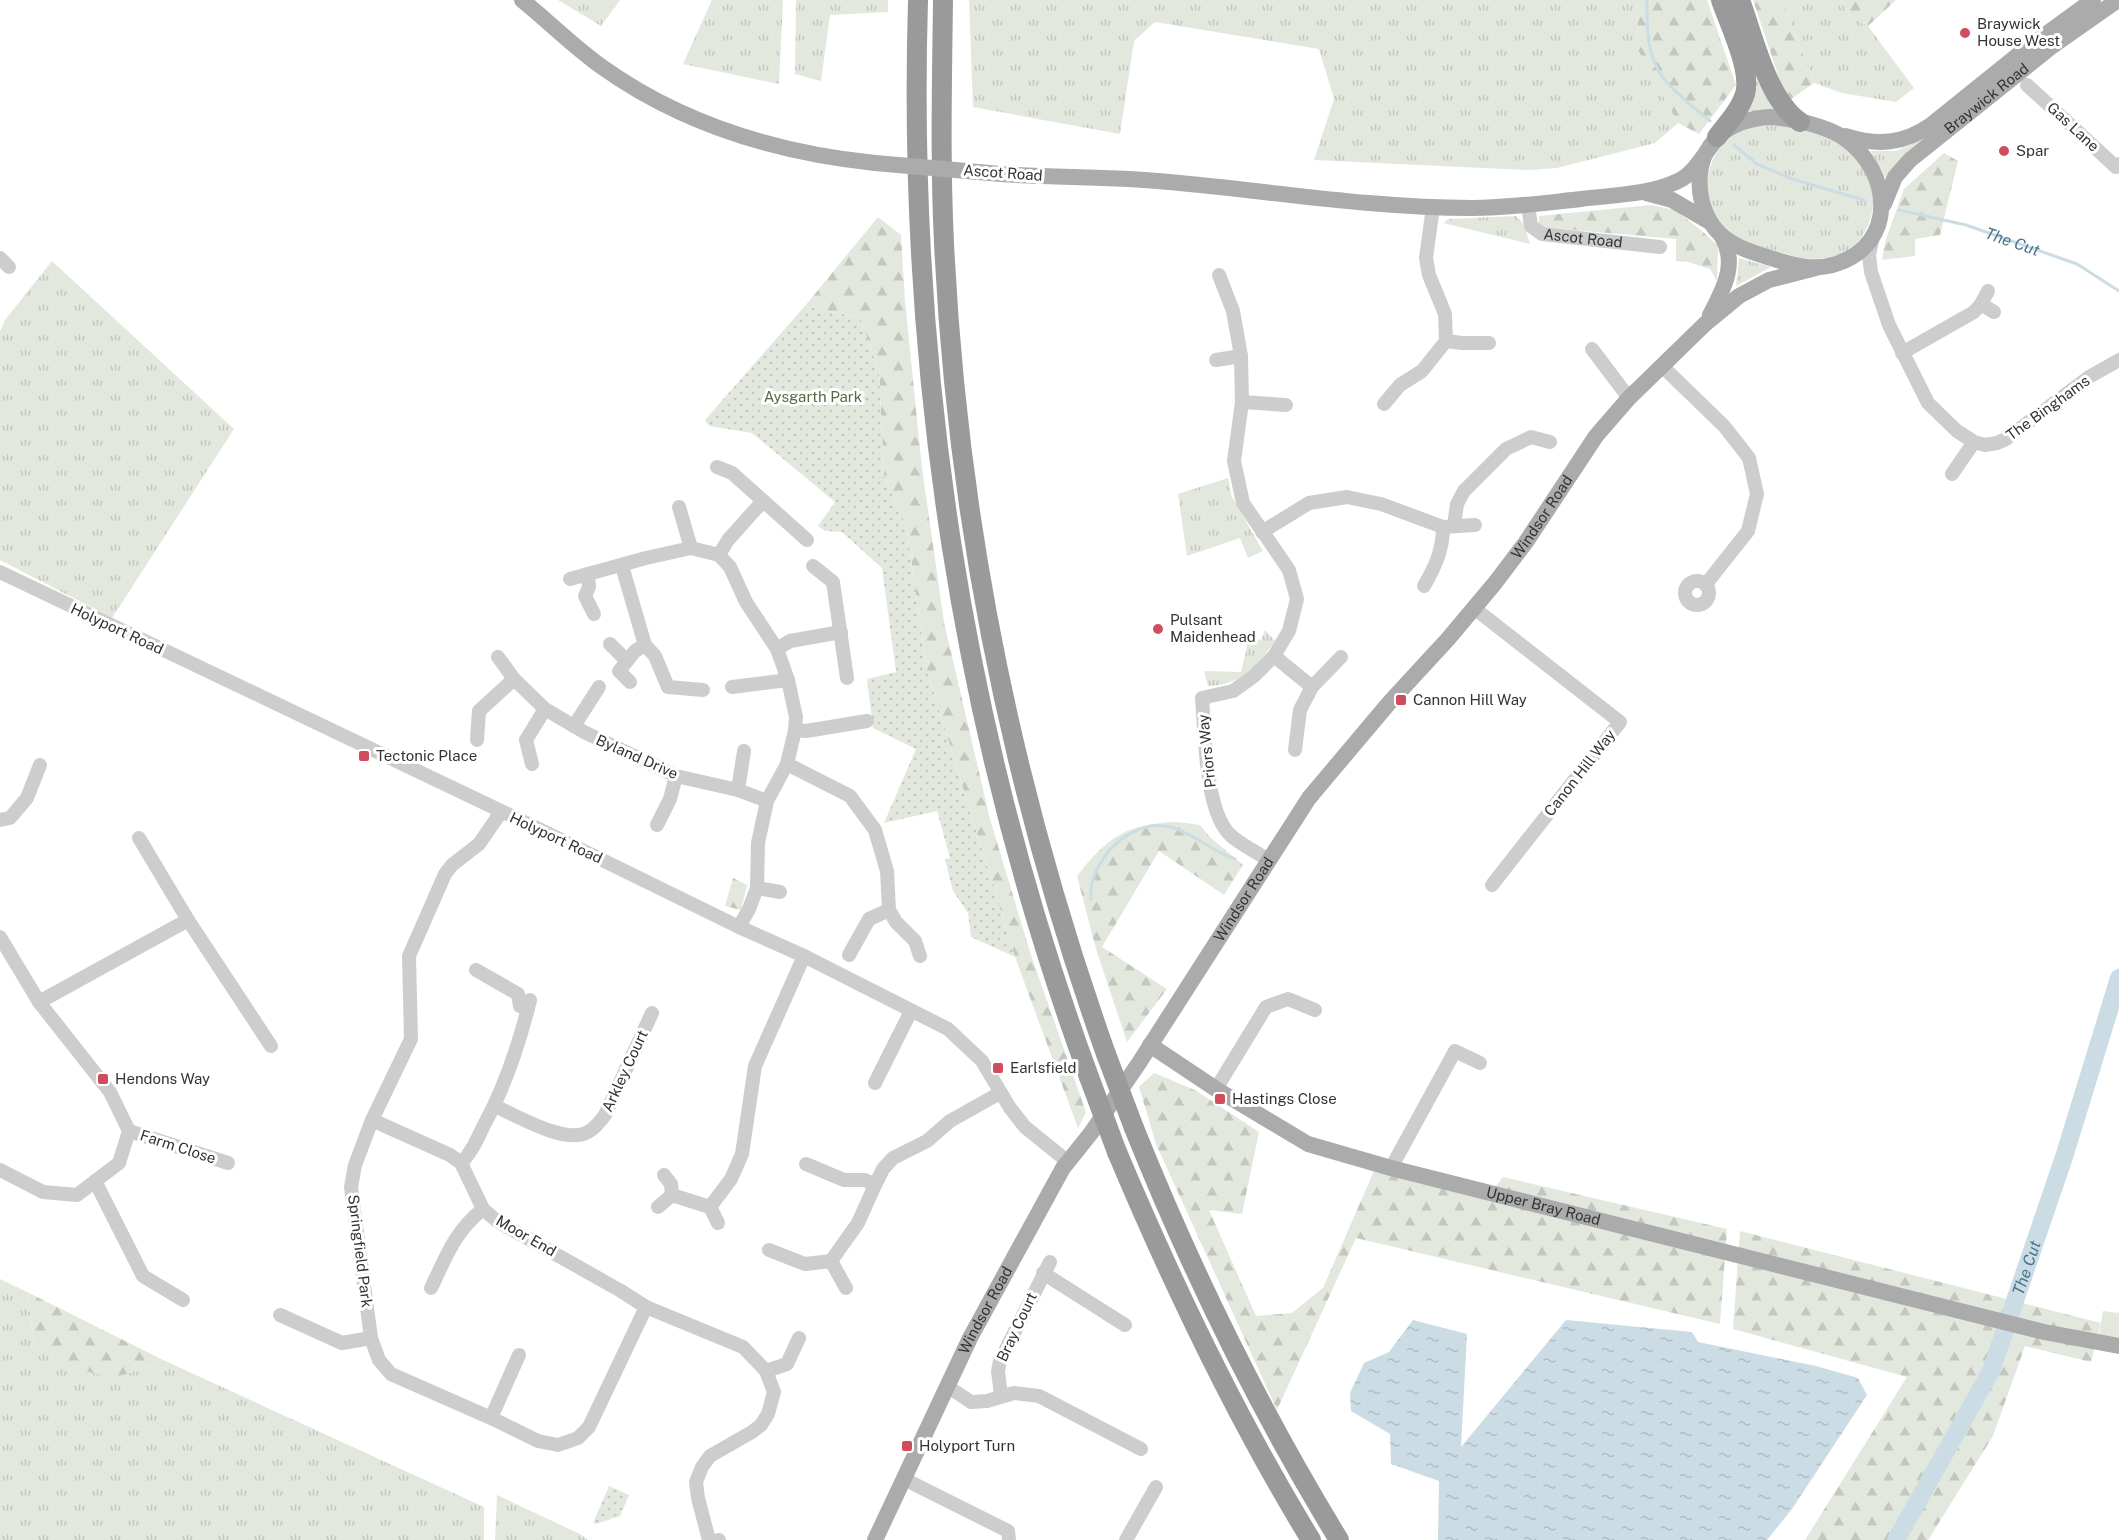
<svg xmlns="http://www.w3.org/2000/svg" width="2119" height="1540" viewBox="0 0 2119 1540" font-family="'Public Sans',sans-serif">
  <defs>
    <pattern id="grass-tufts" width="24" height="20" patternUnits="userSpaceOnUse" patternTransform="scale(1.5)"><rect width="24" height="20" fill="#e3e8de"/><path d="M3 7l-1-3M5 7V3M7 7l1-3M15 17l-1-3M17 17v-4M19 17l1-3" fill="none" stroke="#c3c7bf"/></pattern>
    <pattern id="forest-firs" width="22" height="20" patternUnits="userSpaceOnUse" patternTransform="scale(1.5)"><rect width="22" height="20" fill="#e3e8de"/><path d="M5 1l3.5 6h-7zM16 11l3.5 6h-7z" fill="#c3c7bf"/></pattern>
    <pattern id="park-dots" width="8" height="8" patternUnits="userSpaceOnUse" patternTransform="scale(1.5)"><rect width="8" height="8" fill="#e3e8de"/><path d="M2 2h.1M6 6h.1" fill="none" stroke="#c3c7bf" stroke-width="1.8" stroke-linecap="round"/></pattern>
    <pattern id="water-ripples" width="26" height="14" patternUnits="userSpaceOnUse" patternTransform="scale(1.5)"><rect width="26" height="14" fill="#cbdce4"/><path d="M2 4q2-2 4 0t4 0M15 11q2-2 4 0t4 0" fill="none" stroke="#afbdc4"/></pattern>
  </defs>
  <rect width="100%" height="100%" fill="#fff"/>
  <path fill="url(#grass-tufts)" d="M 558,0 L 620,0 L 601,26 Z
    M 712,0 L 783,0 L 779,84 L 683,64 Z
    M 796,0 L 888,0 L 888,12 L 830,15 L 821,81 L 795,74 Z
    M 969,0 L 1637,0 L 1638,50 L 1678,123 L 1655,143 L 1557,168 L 1528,170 L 1314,160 L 1334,99 L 1319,49 L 1155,22 L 1134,41 L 1120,134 L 973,107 Z
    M 1782,0 L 1840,0 L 1851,17 L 1868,26 L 1914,88 L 1896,102 L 1842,93 L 1814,83 Z
    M 1756,79 L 1774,109 L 1744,112 L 1754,97 Z
    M 1781,124 C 1800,130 1824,133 1842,144 C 1846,147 1851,152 1854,157 C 1859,162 1867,168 1869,174 C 1880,204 1870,243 1838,255 C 1817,263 1798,258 1776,251 C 1762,247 1746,244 1734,236 C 1696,211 1700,155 1737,133 C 1741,130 1745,127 1749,126 C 1758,123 1771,125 1781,124 Z
    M 1932,135 L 1887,180 L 1871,151 L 1896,151 Z
    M 1516,216 L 1524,224 L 1530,244 L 1443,223 L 1449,219 Z
    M 1739,258 L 1771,267 L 1736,286 Z
    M 52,261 L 234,429 L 112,618 L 0,560 L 0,332 L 5,320 Z
    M 1228,478 L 1232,497 L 1263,551 L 1248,558 L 1240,538 L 1187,556 L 1178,494 Z
    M 1265,630 L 1275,641 C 1258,665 1239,686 1208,686 L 1204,671 L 1241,672 L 1249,638 L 1261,640 Z
    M 0,1279 L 27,1292 L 35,1347 L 116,1378 L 163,1360 L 484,1507 L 484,1540 L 0,1540 Z
    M 497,1495 L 580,1534 L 588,1540 L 495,1540 Z"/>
  <path fill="url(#forest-firs)" d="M 1637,0 L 1707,0 L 1736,85 L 1699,134 L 1678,123 L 1638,50 Z
    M 1753,0 L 1782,0 L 1814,83 L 1787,102 Z
    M 1840,0 L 1896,0 L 1868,26 L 1851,17 Z
    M 1944,153 L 1958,161 L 1940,235 L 1915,239 L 1915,256 L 1882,260 L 1885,242 L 1904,189 Z
    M 1651,205 L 1675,210 L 1702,231 L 1718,246 L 1717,281 L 1710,269 L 1688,262 L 1676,261 L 1676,239 L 1539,227 L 1539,216 Z
    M 878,217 L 901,235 L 905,301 L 922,468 L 944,622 L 990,819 L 1031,955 L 1086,1112 L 1078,1128 L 1015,957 L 927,671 L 907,531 L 884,475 L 879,371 L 860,318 L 805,306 Z
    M 1178,822 L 1200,825 L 1210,837 L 1243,865 L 1224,895 L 1159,851 L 1102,947 L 1167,989 L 1127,1042 L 1096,949 L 1077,876 C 1107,837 1128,823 1178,822 Z
    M 733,878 L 747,885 L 741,910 L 725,906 Z
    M 1154,1073 L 1195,1090 L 1259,1132 L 1242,1214 L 1209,1210 L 1256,1316 L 1292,1313 L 1323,1288 L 1374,1171 L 1486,1199 L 1503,1177 L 1727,1229 L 1720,1324 L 1356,1238 L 1277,1410 L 1156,1144 L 1139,1087 Z
    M 1740,1231 L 2101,1323 L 2091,1362 L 2025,1346 L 1993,1436 L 1928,1540 L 1805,1540 L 1907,1377 L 1733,1329 Z
    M 27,1292 L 163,1360 L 116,1378 L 84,1371 L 35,1347 Z"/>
  <path fill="url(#park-dots)" d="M 805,306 L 860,318 L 879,371 L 884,475 L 907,531 L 927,671 L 1015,957 L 971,937 L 968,913 L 953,891 L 945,859 L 950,858 L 937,811 L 884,823 L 916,749 L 873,728 L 867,679 L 896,672 L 882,568 L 842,532 L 825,531 L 818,526 L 835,502 L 752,433 L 709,426 L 705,420 Z
    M 609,1486 L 629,1495 L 620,1516 L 596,1524 L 593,1523 Z"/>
  <path fill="#e3e8de" d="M 2103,1311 L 2119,1313 L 2119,1337 L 2099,1335 Z"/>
  <path fill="url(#water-ripples)" d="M 1413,1320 L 1467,1334 L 1461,1447 L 1566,1320 L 1692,1332 L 1698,1342 L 1816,1366 L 1858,1378 L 1867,1395 L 1792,1509 L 1767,1540 L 1438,1540 L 1439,1481 L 1391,1464 L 1390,1434 L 1351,1411 L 1350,1393 L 1364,1363 L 1389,1352 Z"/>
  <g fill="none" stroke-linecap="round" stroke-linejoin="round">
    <g stroke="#cbdce4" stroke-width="3">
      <path d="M 1647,0 C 1647,26 1646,54 1662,76 C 1673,92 1695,108 1710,121"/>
      <path d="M 1734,145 L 1757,164 L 1792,179 L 1864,200"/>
      <path id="s1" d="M 1899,210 L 1966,225 L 2077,264 L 2119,291"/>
      <path d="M 1091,899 C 1089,881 1098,865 1108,852 C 1116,843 1127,834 1138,830 C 1175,813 1202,848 1235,859"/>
    </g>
    <path stroke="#cbdce4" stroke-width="18" id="s2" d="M 1896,1540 L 1991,1371 L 2064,1157 L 2119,978"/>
    <g stroke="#cdcdcd" stroke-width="14">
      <path d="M 2027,85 L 2116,167 L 2119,164"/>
      <path id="s3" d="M 1528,205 L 1531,226 L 1542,234 L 1660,247"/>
      <path d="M 1873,236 L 1869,255 L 1871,272 L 1889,325 L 1928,403 L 1957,431 L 1974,442 L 1985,445 L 1997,443 L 2006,439 L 2089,377 L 2119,360"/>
      <path d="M 0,258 L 9,267"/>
      <path d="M 1219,275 L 1233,311 L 1241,356 L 1242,402 L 1234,461 L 1243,503 L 1289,570 L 1297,599 L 1289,631 L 1274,656 L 1254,676 L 1233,691 L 1202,698 C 1205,733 1205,802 1226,830 C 1233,841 1257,852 1268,860"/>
      <path d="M 1981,304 L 1994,312"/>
      <path d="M 1446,341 L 1462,343 L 1489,343"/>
      <path d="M 1592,349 L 1629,398"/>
      <path d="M 1902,353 L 1974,312 L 1981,304 L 1988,291"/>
      <path d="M 1216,360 L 1241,356"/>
      <path d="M 1662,366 L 1724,426 L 1749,458 L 1757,494 L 1748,531 L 1706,584"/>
      <path d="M 1242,402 L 1286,405"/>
      <path d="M 1384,404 L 1400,385 L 1422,371 L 1446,341 L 1445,314 L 1429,275 L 1426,258 L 1433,207"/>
      <path d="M 717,467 L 732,473 L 807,540"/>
      <path d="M 1952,474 L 1974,442"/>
      <path d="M 679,507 L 691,548"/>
      <path d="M 1454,526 L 1457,504 L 1464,491 L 1506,449 L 1531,437 L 1550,442"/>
      <path d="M 1262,532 L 1309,503 L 1347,497 L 1381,504 L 1443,527 L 1475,525"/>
      <path d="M 719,555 L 728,540 L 763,501"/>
      <path d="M 622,566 L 645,645 L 655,656 L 668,687 L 703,690"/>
      <path d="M 813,566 L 833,582 L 847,678"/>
      <path d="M 0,572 L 539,829 L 739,927 L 804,956 L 948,1029 L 982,1061 L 1010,1108 L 1025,1127 L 1067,1161"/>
      <path d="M 588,574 L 589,587 L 585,596 L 594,614"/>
      <path d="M 570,579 L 646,558 L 691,548 L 719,555 L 730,567 L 746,602 L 777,649 L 788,680 L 796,717 L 795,730 L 787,764 L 767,801 L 758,843 L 757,888 L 749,909 L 739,927"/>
      <circle cx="1697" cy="593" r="12"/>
      <path d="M 1424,586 C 1435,567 1443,550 1443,527"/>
      <path d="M 1474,608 L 1620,722 L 1492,885"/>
      <path d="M 610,644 L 627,661"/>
      <path d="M 777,649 L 790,641 L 841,632"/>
      <path d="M 1274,656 L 1312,687"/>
      <path d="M 498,657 L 514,679 L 545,709 L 584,732 L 676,776 L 738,790 L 767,801"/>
      <path d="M 630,682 L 619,671 L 635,651 L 645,645"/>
      <path d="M 732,687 L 788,680"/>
      <path d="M 574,726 L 599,687"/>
      <path d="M 795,730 L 806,731 L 867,721"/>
      <path d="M 477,740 L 479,711 L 514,679"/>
      <path d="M 1295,750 L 1300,710 L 1312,687 L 1341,657"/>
      <path d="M 532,764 L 526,740 L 545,709"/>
      <path d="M 787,764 L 850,796 L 875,830 L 887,871 L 889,910 L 896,922 L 915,941 L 920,956"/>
      <path d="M 738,790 L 744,751"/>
      <path d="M 501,812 L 479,844 L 452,865 L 445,874 L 409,956 L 411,1039 L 372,1120 L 355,1165 L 351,1187 L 371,1338 L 379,1360 L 391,1374 L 491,1418 L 538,1441 L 558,1445 L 578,1438 L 589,1427 L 646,1307"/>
      <path d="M 0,820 L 10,818 L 27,798 L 40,765"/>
      <path d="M 657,825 L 670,799 L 676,776"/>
      <path d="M 139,838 L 188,920 L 271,1046"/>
      <path d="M 757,888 L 780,892"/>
      <path d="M 0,937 L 39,1002 L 110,1092 L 129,1131 L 119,1163 L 77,1195 L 43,1192 L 0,1170"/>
      <path d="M 849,955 L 869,919 L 889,910"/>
      <path d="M 476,970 L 518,994 L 520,1006 L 528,1009"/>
      <path d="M 39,1002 L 188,920"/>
      <path d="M 875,1083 L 911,1011"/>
      <path d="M 1216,1089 L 1266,1007 L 1288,999 L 1315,1010"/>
      <path d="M 495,1106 C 517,1116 566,1145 588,1132 C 595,1128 600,1122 605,1115 L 652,1013"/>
      <path d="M 372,1120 L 450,1155 L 461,1163 L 483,1209 L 497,1221 L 621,1291 L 646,1307 L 743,1347 L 766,1371 L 774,1392 L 768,1414 L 761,1425 L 752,1432 L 710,1456 L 702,1467 L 696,1482 L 698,1498 L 709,1540"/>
      <path d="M 129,1131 L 228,1163"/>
      <path d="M 461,1163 C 471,1153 477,1140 483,1127 C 505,1087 519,1045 530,1000"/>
      <path d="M 806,1164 L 844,1180 L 865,1180 L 875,1185"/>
      <path d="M 1391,1168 L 1455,1051 L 1480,1063"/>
      <path d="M 95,1181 L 143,1276 L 183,1300"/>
      <path d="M 672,1195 L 710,1207 L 718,1223"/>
      <path d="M 658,1207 L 672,1195 L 671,1184 L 664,1175"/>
      <path d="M 710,1207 L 731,1179 L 742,1154 L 755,1066 L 804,956"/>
      <path d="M 769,1250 L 805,1264 L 831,1261 L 846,1288"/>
      <path d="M 831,1261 L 858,1223 L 875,1185 L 883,1169 L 893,1158 L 927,1141 L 950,1121 L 1000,1093"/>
      <path d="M 1043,1273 L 1125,1325"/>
      <path d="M 431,1288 C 446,1257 455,1231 483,1209"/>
      <path d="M 280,1315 L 342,1343 L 371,1338"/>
      <path d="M 766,1371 L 787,1364 L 799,1338"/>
      <path d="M 947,1386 L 971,1402 L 987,1401 L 1014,1393 L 1039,1396 L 1141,1449"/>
      <path d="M 1001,1396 L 998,1371 L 1000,1361 L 1050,1262"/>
      <path d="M 491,1418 L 519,1355"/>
      <path d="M 904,1479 L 1008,1531 L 1009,1540"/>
      <path d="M 718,1540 L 719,1540"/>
      <path d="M 1126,1540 L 1156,1487"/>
    </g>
    <g stroke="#ababab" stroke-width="16">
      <path d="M 522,0 C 549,22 574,47 602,67 C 682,124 778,153 875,163"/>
      <path d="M 1770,117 C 1791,118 1827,126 1844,138 C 1892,171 1898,244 1836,264 C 1814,271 1795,266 1774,259 C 1755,253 1735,248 1720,234 C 1695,210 1691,160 1719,136 C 1733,123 1752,118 1770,117 Z"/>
      <path d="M 1846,136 C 1877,146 1904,144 1931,125 L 2023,51 L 2093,0"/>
      <path d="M 1001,174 C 1057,178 1113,176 1169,182 C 1270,191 1371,208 1472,208 C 1509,208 1544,203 1581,199 C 1613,195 1649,195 1678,181 C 1694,174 1704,154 1715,141"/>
      <path d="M 1646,193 L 1672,200 L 1710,222"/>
      <path id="s4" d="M 1884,204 L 1895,177 L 1910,160 L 2051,47 L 2118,0"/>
      <path d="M 1710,315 C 1723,290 1738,264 1722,237"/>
      <path id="s5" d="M 1150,1045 L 1216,1089 L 1308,1144 L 1391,1168 L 2044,1332 L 2119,1346"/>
      <path id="s6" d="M 875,1540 L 970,1338 L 1063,1168 L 1091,1133 L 1139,1063 L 1309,798 L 1389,703 L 1448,639 L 1495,583 L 1526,542 L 1596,436 L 1629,398 L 1705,324 L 1739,296 L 1769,280 L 1816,268"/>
    </g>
    <path stroke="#9a9a9a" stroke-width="20" d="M 918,0 C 907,366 962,732 1089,1077
      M 943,0 C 942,81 940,162 944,243 C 957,520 1013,793 1106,1054
      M 1740,0 C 1754,38 1767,99 1800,122
      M 1717,137 C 1727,124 1740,110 1745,94 C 1752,70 1729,24 1721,0
      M 1134,1128 C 1191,1270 1259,1409 1339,1540
      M 1117,1152 C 1173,1285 1235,1416 1311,1540"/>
    <path stroke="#ababab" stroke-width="16" d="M 875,163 L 1001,174"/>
    <path stroke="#9a9a9a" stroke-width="20" d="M 1106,1054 L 1134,1128
      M 1089,1077 L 1117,1152"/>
  </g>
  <g fill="#d04e5b" stroke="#fff" stroke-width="2">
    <circle cx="1965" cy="33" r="6"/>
    <circle cx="2004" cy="151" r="6"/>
    <circle cx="1158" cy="629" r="6"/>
    <rect x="1395" y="694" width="12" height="12" rx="3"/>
    <rect x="358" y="750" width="12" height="12" rx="3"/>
    <rect x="992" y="1062" width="12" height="12" rx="3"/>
    <rect x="97" y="1073" width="12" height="12" rx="3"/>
    <rect x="1214" y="1093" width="12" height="12" rx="3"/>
    <rect x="901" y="1440" width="12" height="12" rx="3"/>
  </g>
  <g text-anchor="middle" stroke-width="6" stroke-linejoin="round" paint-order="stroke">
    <g font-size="15" fill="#333" stroke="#fff" text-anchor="start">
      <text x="1977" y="29">Braywick<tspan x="1977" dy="17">House West</tspan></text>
      <text x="2016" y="156">Spar</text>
      <text x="1170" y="625">Pulsant<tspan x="1170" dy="17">Maidenhead</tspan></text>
      <text x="1413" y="705">Cannon Hill Way</text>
      <text x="376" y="761">Tectonic Place</text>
      <text x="1010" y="1073">Earlsfield</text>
      <text x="115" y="1084">Hendons Way</text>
      <text x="1232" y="1104">Hastings Close</text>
      <text x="919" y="1451">Holyport Turn</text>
    </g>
    <g font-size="15" fill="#333" stroke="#fff">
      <text dy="5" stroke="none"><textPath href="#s4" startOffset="150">Braywick Road</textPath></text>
      <text transform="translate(2073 127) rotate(43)" y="5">Gas Lane</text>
      <text transform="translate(1003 173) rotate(4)" y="5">Ascot Road</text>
      <text dy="5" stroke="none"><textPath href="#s3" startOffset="76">Ascot Road</textPath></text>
      <text transform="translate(2048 408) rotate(-36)" y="5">The Binghams</text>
      <text dy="5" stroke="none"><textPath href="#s6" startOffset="1227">Windsor Road</textPath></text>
      <text transform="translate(117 629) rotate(25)" y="5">Holyport Road</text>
      <text transform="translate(1207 751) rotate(-96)" y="5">Priors Way</text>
      <text transform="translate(637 757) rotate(24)" y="5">Byland Drive</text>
      <text transform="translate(1580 773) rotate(-52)" y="5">Canon Hill Way</text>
      <text transform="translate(556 838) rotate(25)" y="5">Holyport Road</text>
      <text dy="5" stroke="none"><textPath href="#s6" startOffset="741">Windsor Road</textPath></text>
      <text transform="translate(625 1071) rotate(-65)" y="5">Arkley Court</text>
      <text transform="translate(178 1147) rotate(18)" y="5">Farm Close</text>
      <text dy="5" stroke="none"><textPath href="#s5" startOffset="430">Upper Bray Road</textPath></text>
      <text transform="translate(526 1236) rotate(30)" y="5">Moor End</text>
      <text transform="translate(360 1251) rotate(83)" y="5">Springfield Park</text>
      <text dy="5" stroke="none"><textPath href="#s6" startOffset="255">Windsor Road</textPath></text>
      <text transform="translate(1017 1327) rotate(-65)" y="5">Bray Court</text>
    </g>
    <g font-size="15" fill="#576a45" stroke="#fff">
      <text x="813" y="402">Aysgarth Park</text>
    </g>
    <g font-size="16" font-style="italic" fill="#4a748c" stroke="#fff">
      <text dy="6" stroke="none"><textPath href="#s1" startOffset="118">The Cut</textPath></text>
      <text dy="6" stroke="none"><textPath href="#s2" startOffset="303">The Cut</textPath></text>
    </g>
  </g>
</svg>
